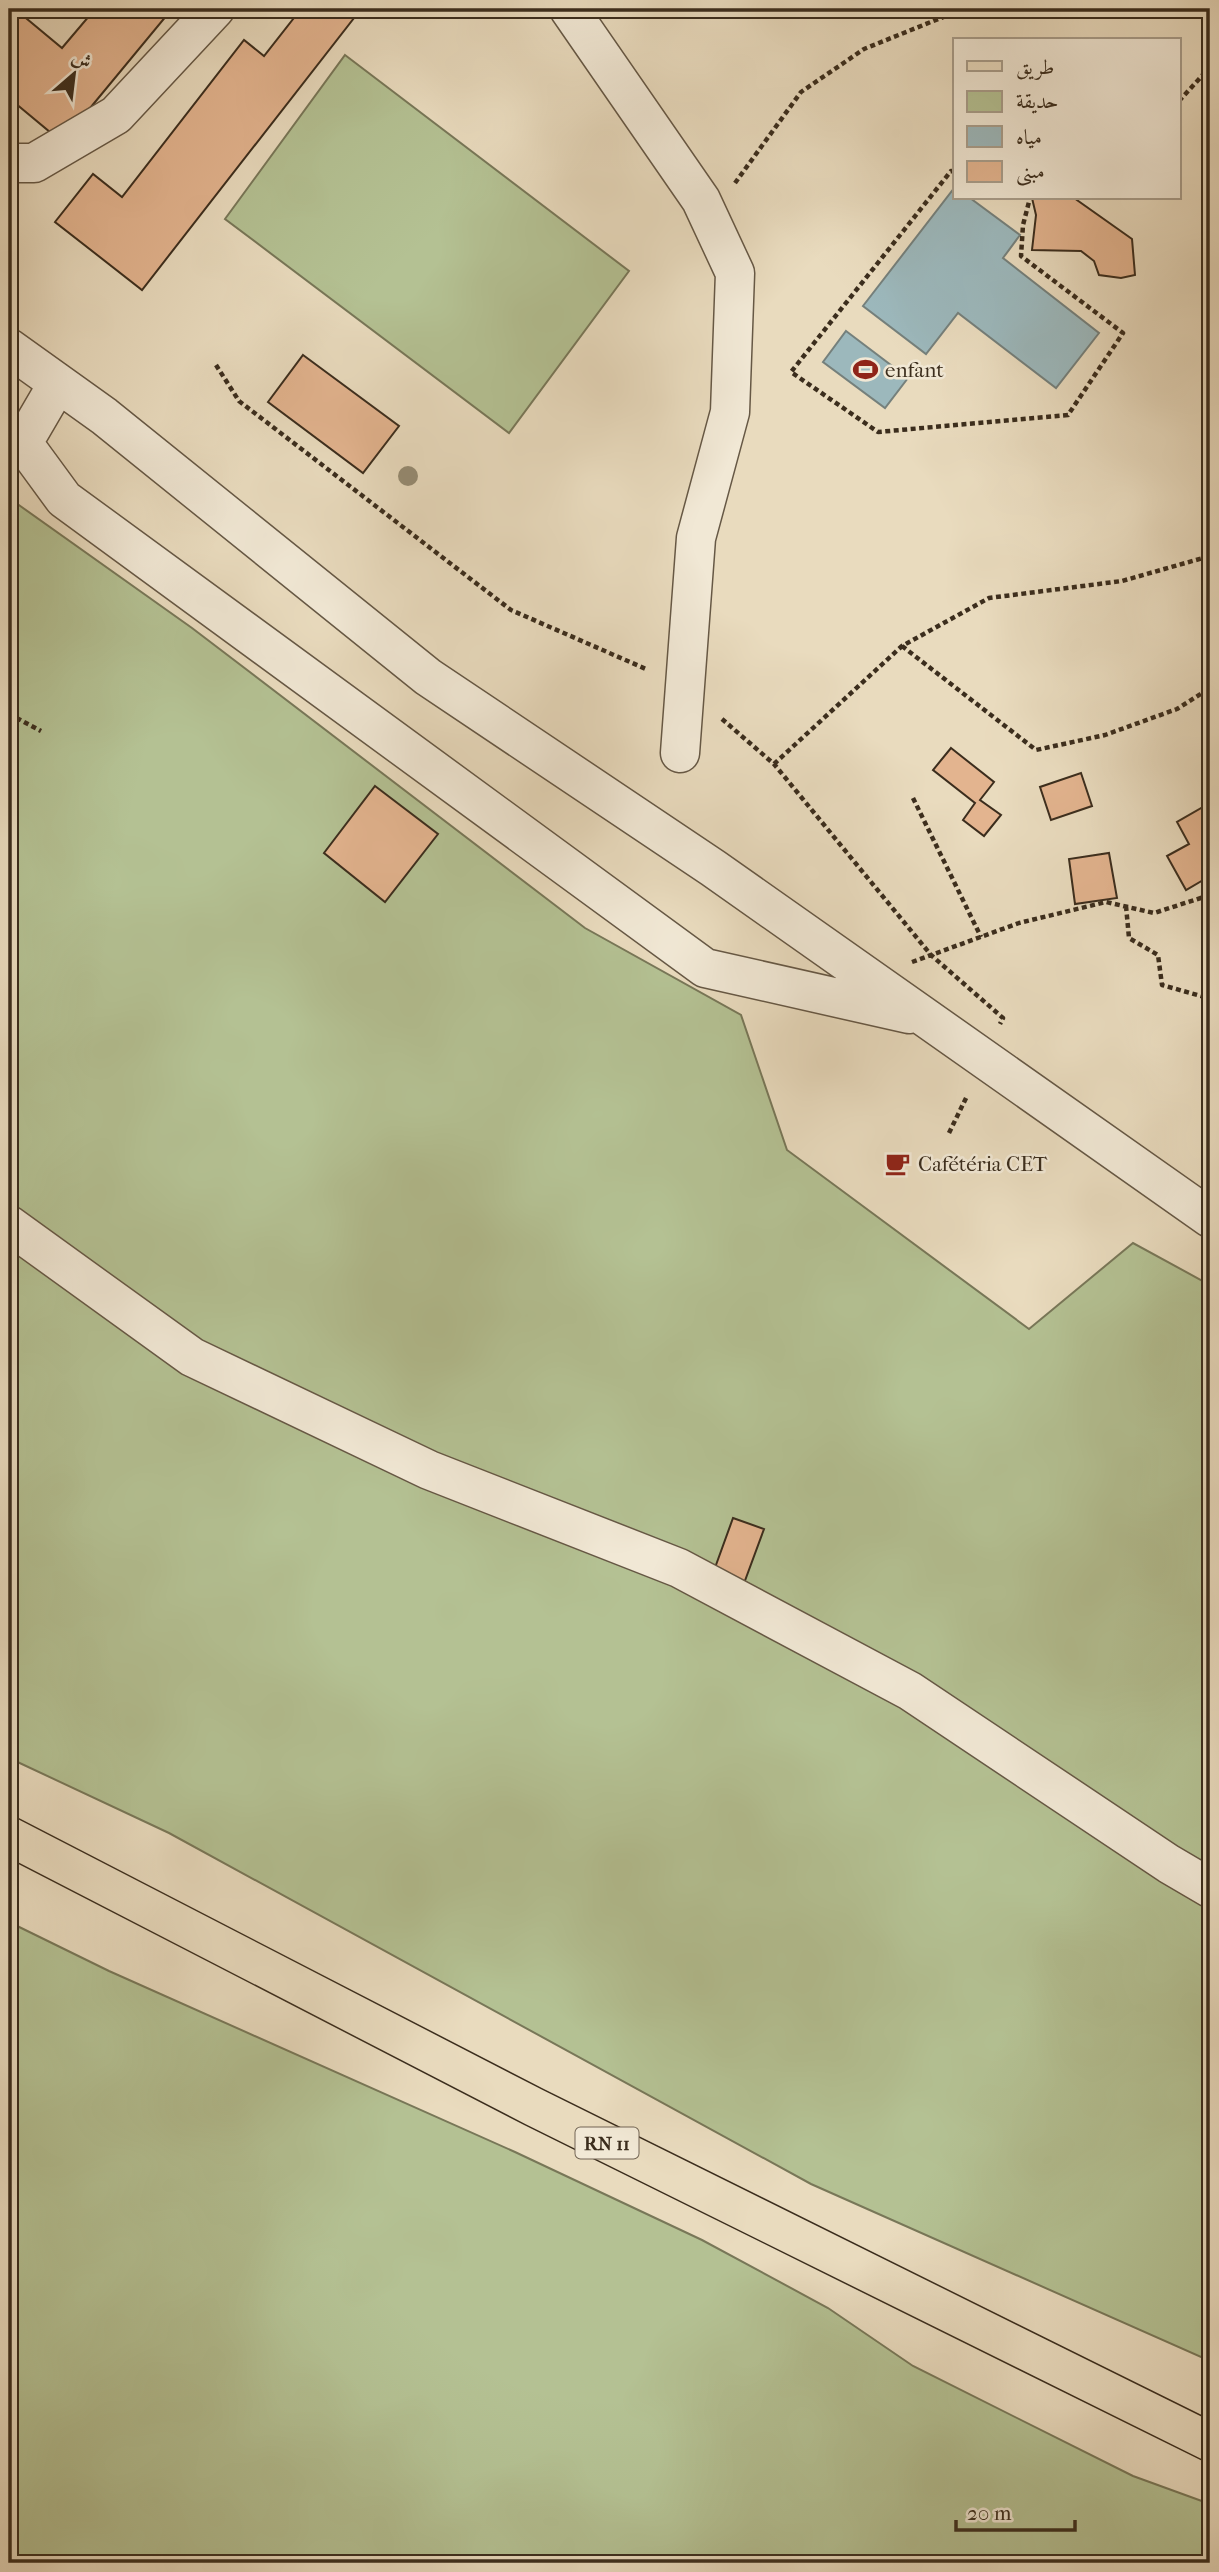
<svg xmlns="http://www.w3.org/2000/svg" width="1219" height="2572" viewBox="0 0 1219 2572" font-family="'IM FELL French Canon',Amiri,serif">
  <rect width="100%" height="100%" fill="#e9dbbe"/>
  <filter id="stains"><feTurbulence type="fractalNoise" baseFrequency=".00286" numOctaves="4"/><feColorMatrix values="0 0 0 0 .2 0 0 0 0 .09 0 0 0 0 .02 0 0 0 .5 -.17"/></filter>
  <radialGradient id="worn" r=".72"><stop offset=".6" stop-color="#630" stop-opacity="0"/><stop offset="1" stop-color="#630" stop-opacity=".3"/></radialGradient>
  <path fill="#b4c193" stroke="#787758" stroke-width="2" d="M 345,55 L 629,271 L 509,433 L 225,219 Z
    M 9,498 L 192,628 L 585,928 L 741,1015 L 787,1150 L 1029,1329 L 1133,1243 L 1210,1285 L 1210,2361 L 811,2184 L 169,1833 L 9,1758 Z
    M 9,1922 L 109,1971 L 515,2152 L 702,2240 L 828,2308 L 913,2366 L 1133,2476 L 1210,2504 L 1210,2563 L 9,2563 Z"/>
  <path fill="#9cb8bc" stroke="#75807c" stroke-width="2" d="M 955,187 L 955,198 L 970,198 L 1020,235 L 1003,258 L 1099,333 L 1056,388 L 958,313 L 926,354 L 863,306 Z
    M 846,331 L 908,378 L 885,408 L 823,362 Z"/>
  <path fill="#e3b48f" stroke="#3b2d1d" stroke-width="2" d="M 9,9 L 15,9 L 62,48 L 95,9 L 172,9 L 62,142 L 9,98 Z
    M 301,9 L 361,9 L 142,290 L 55,222 L 93,174 L 122,197 L 244,40 L 264,56 Z
    M 1032,198 L 1074,198 L 1132,239 L 1135,275 L 1121,278 L 1099,275 L 1094,261 L 1081,251 L 1032,250 L 1036,215 Z
    M 303,355 L 399,426 L 363,473 L 268,402 Z
    M 951,748 L 994,782 L 980,800 L 1001,815 L 984,836 L 963,820 L 975,803 L 933,770 Z
    M 1081,773 L 1092,806 L 1051,820 L 1040,787 Z
    M 375,786 L 438,834 L 385,902 L 324,853 Z
    M 1210,803 L 1210,876 L 1186,890 L 1167,856 L 1189,844 L 1177,822 Z
    M 1109,853 L 1117,898 L 1075,904 L 1069,859 Z
    M 733,1518 L 764,1529 L 743,1586 L 712,1576 Z"/>
  <g fill="none" stroke-linecap="round" stroke-linejoin="round">
    <defs>
      <path id="minor" d="M 569,9 L 701,200 L 735,273 L 730,412 L 696,538 L 680,753
        M 9,163 L 34,163 L 116,115 L 215,9
        M 9,348 L 104,416 L 428,677 L 713,868 L 1210,1218
        M 58,383 L 23,443 L 64,499 L 705,968 L 909,1014
        M 9,1225 L 192,1357 L 429,1470 L 679,1568 L 910,1691 L 1169,1864 L 1210,1888"/>
      <path id="major" d="M 9,1836 L 534,2107 L 1210,2442"/>
    </defs>
    <use href="#minor" stroke="#665845" stroke-width="41"/>
    <use href="#major" stroke="#3b2d1d" stroke-width="41"/>
    <path stroke="#3b2d1d" stroke-width="4.5" stroke-dasharray="5 3.5" stroke-linecap="butt" d="M 1179,101 L 1210,67
      M 955,172 L 951,171 L 791,372 L 878,432 L 1068,415 L 1123,333 L 1021,256 L 1023,225 L 1030,198
      M 735,183 L 801,92 L 864,49 L 963,9
      M 216,365 L 239,401 L 511,610 L 646,669
      M 902,646 L 1036,750 L 1105,735 L 1177,709 L 1210,688
      M 9,714 L 41,731
      M 722,719 L 774,764 L 931,955 L 1003,1018 L 1000,1024
      M 774,764 L 902,646 L 989,598 L 1122,581 L 1210,556
      M 913,798 L 981,937
      M 1126,906 L 1129,938 L 1158,955 L 1162,985 L 1208,998 L 1210,992
      M 912,962 L 1019,923 L 1106,902 L 1154,913 L 1210,895
      M 949,1133 L 967,1096"/>
    <use href="#minor" stroke="#f1e8d5" stroke-width="38"/>
    <use href="#major" stroke="#e9dbbe" stroke-width="38"/>
  </g>
  <circle fill="#968c73" cx="408" cy="476" r="10"/>
  <defs>
    <symbol id="stadium-bare" viewBox="-9 -9 18 18"><path d="M0-5a6.5 5 0 1 0 0 10a6.5 5 0 1 0 0-10ZM-3.5-1.8h7v3.6h-7Z" fill="#8f2418" stroke="#f1e8d5" stroke-width="2.5" paint-order="stroke"/></symbol>
    <symbol id="cafe-bare" viewBox="-9 -9 18 18"><path d="M-5.5-4.5H6V0H3Q3 3.5 0 3.5H-2.5Q-5.5 3.5-5.5 0ZM3-3.2v2h1.7v-2ZM-6 4.5H4V6H-6Z" fill="#8f2418" stroke="#f1e8d5" stroke-width="2.5" paint-order="stroke"/></symbol>
  </defs>
  <g fill-rule="evenodd">
    <use href="#stadium-bare" x="848" y="352" width="35" height="35"/>
    <use href="#cafe-bare" x="880" y="1146" width="35" height="35"/>
  </g>
  <g text-anchor="middle" stroke-width="5" stroke-linejoin="round" paint-order="stroke">
    <rect fill="#f1e8d5" stroke="#726554" stroke-width="2" x="575.5" y="2127.5" width="63" height="31" rx="5"/>
    <g font-size="19" font-weight="bold" fill="#3b2d1d">
      <text x="607" y="2150">RN 11</text>
    </g>
    <g font-size="21" fill="#3b2d1d" stroke="#f1e8d5" text-anchor="start">
      <text x="885" y="377">enfant</text>
      <text x="918" y="1171">Cafétéria CET</text>
    </g>
  </g>
  <rect width="1219" height="2572" fill="none" stroke="#e9dbbe" stroke-width="35"/>
  <rect x="10" y="10" width="1198" height="2551" fill="none" stroke="#3b2d1d" stroke-width="3.5"/>
  <rect x="18" y="18" width="1184" height="2537" fill="none" stroke="#3b2d1d" stroke-width="2"/>
  <rect x="953" y="38" width="228" height="161" fill="#f1e8d5" stroke="#a89d8b" stroke-width="2"/>
  <rect x="967" y="61" width="35" height="10" fill="#e9dbbe" stroke="#a89d8b" stroke-width="2"/>
  <text x="1016" y="74" font-size="21" fill="#3b2d1d">طريق</text>
  <rect x="967" y="91" width="35" height="21" fill="#b4c193" stroke="#a89d8b" stroke-width="2"/>
  <text x="1016" y="108" font-size="21" fill="#3b2d1d">حديقة</text>
  <rect x="967" y="126" width="35" height="21" fill="#9cb8bc" stroke="#a89d8b" stroke-width="2"/>
  <text x="1016" y="144" font-size="21" fill="#3b2d1d">مياه</text>
  <rect x="967" y="161" width="35" height="21" fill="#e3b48f" stroke="#a89d8b" stroke-width="2"/>
  <text x="1016" y="178" font-size="21" fill="#3b2d1d">مبنى</text>
  <g transform="translate(74 74) rotate(28)" stroke="#f1e8d5" stroke-width="5" paint-order="stroke">
  <path d="M0-5L12 26L0 18L-12 26Z" fill="#3b2d1d"/>
  <text y="-10" font-size="19" font-weight="bold" text-anchor="middle" fill="#3b2d1d">ش</text>
  </g>
  <path d="M956 2520v10h119v-10" fill="none" stroke="#3b2d1d" stroke-width="3.5"/>
  <text x="967" y="2520" font-size="21" fill="#3b2d1d" stroke="#f1e8d5" stroke-width="5" paint-order="stroke">20 m</text>
  <rect width="100%" height="100%" filter="url(#stains)"/>
  <rect width="100%" height="100%" fill="url(#worn)"/>
</svg>
